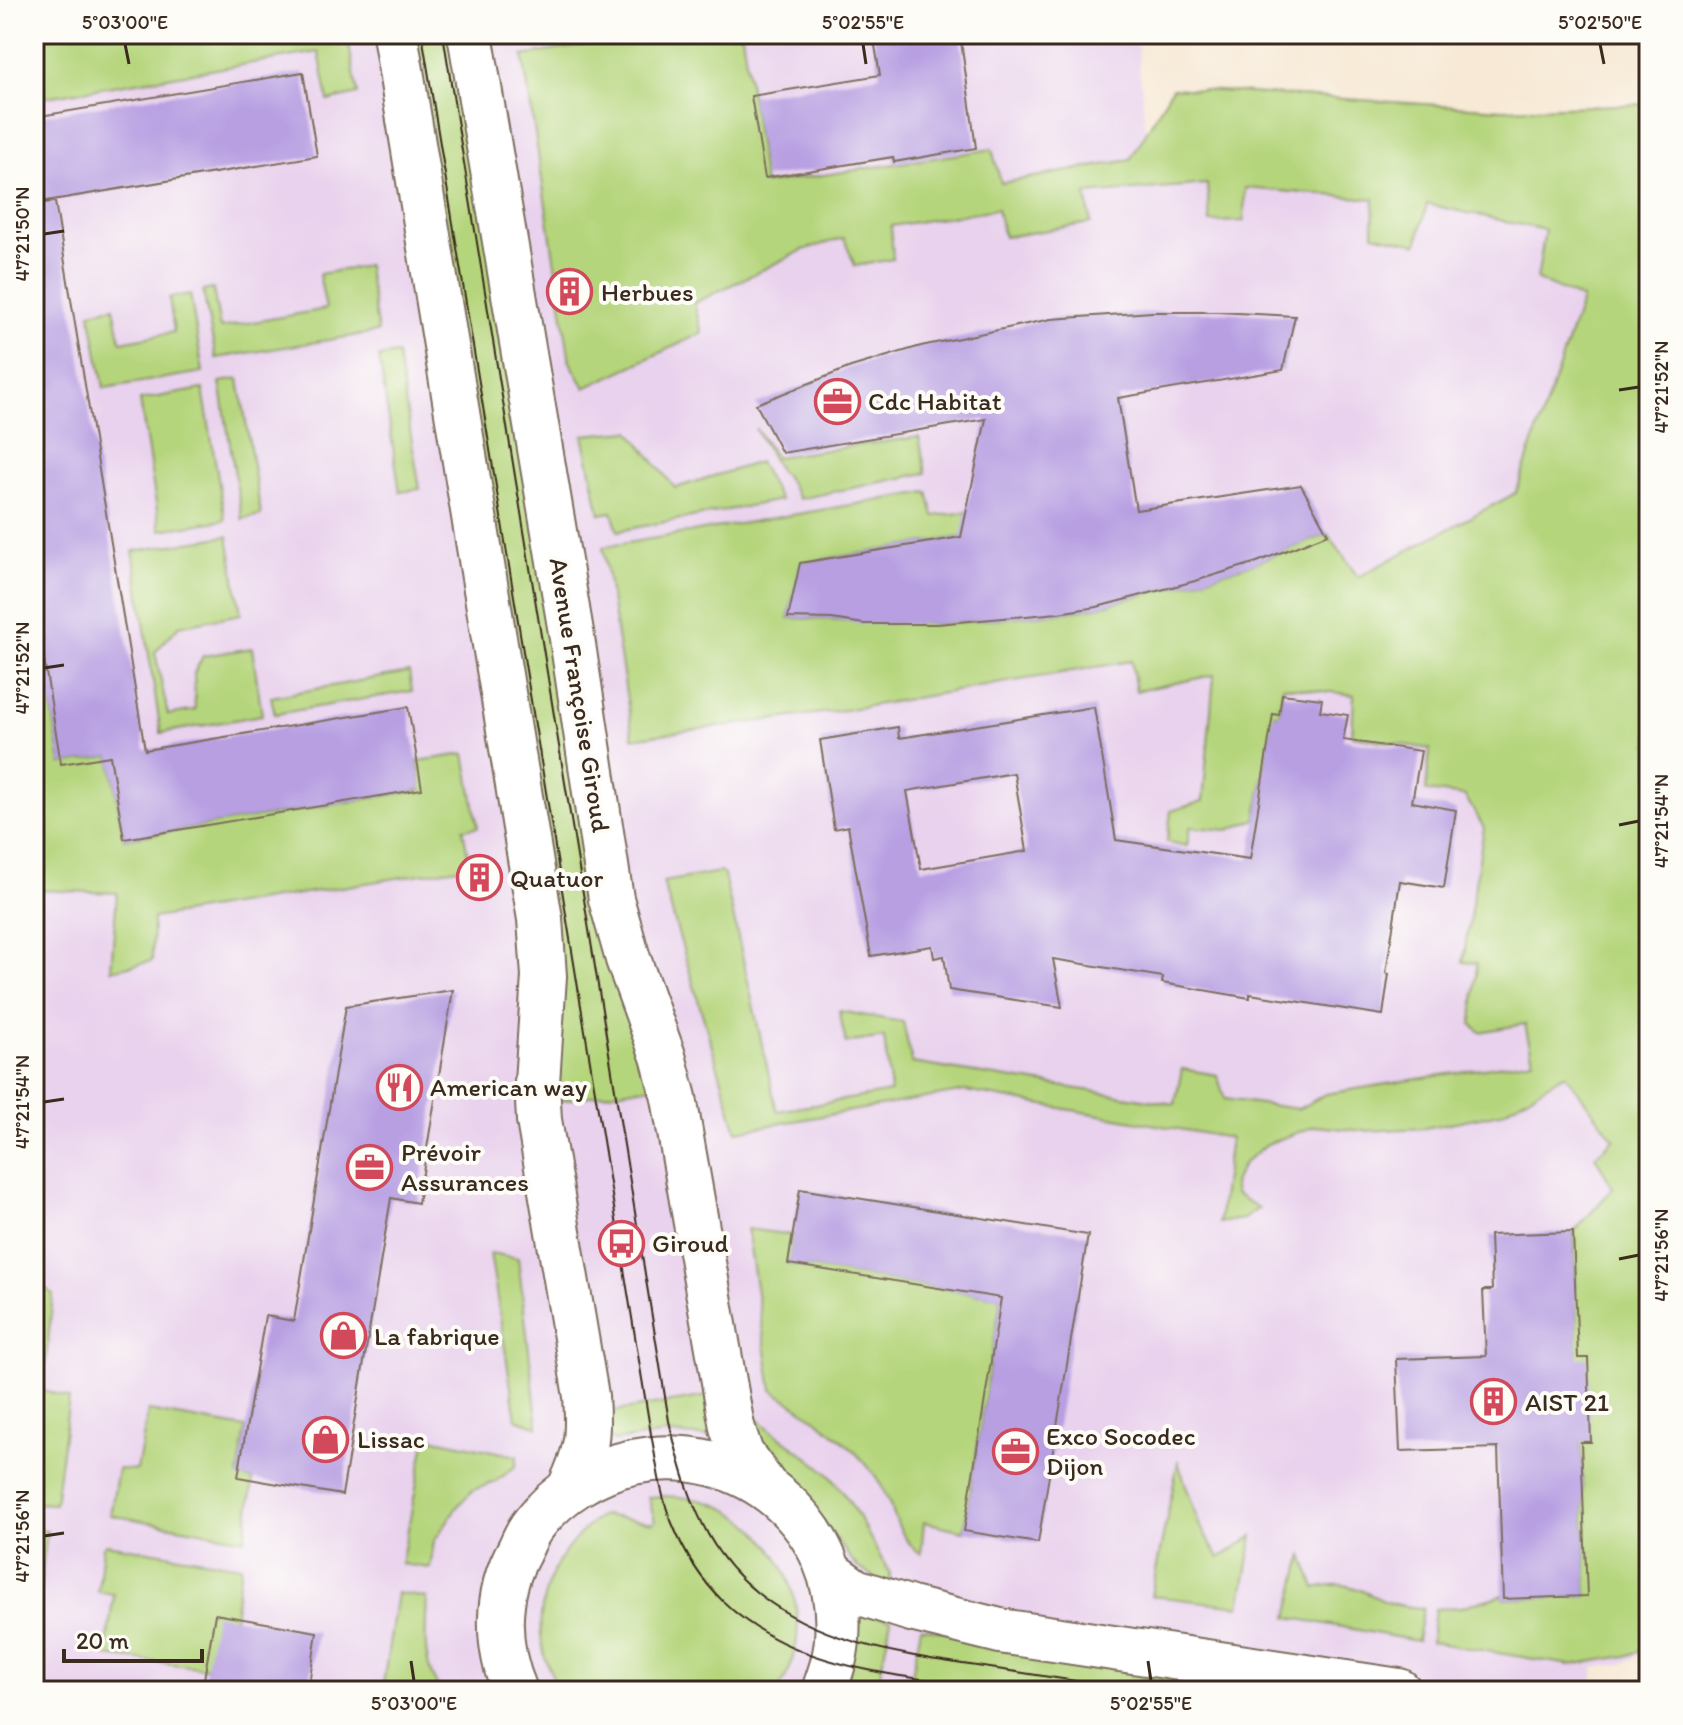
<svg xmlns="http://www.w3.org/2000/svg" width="1683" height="1725" viewBox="0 0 1683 1725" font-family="Itim,sans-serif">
  <rect width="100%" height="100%" fill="#fdfcf7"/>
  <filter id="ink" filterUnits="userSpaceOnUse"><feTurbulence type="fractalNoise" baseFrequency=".0125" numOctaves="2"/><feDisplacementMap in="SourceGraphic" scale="16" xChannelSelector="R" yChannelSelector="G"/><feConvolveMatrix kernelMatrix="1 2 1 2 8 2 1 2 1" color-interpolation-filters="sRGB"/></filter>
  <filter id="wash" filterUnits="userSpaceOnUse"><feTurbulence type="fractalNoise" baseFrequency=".006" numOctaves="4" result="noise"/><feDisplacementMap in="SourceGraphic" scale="32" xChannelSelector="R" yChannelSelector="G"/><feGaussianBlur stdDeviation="1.8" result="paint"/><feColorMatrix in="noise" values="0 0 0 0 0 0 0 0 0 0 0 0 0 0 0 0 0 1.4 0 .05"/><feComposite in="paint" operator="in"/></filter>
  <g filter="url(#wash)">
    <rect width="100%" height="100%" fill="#f7e9d5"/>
    <path fill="#e9d2ed" d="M 34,34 L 1136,34 L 1150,175 L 1619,113 L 1649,487 L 1649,1649 L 1626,1663 L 1594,1668 L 1592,1691 L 34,1691 Z"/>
    <path fill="#b5d57c" stroke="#78804d" stroke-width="2" d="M 34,34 L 347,34 L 358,94 L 328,101 L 319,52 L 34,99 Z
      M 411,34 L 456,34 L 653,1086 L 558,1101 Z
      M 645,34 L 742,34 L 764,184 L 992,149 L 1001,183 L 1130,160 L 1172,88 L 1503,109 L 1649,104 L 1649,1648 L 1626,1656 L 1570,1665 L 1431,1642 L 1435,1609 L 1460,1607 L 1503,1595 L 1504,1599 L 1587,1596 L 1581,1442 L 1591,1442 L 1577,1359 L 1576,1305 L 1564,1288 L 1576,1287 L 1574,1232 L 1613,1188 L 1595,1156 L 1614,1139 L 1565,1074 L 1500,1113 L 1425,1128 L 1364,1131 L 1315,1126 L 1267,1144 L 1244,1163 L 1233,1183 L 1235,1194 L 1259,1208 L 1243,1219 L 1219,1223 L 1230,1138 L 965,1091 L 737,1131 L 663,882 L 720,872 L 724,875 L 777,1111 L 891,1092 L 884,1037 L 846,1043 L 839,1011 L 903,1022 L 912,1063 L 1175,1104 L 1182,1069 L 1217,1075 L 1225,1099 L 1298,1109 L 1326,1094 L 1533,1060 L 1525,1024 L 1480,1032 L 1472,1024 L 1477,963 L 1463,962 L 1484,828 L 1465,796 L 1426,791 L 1430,749 L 1352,736 L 1354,695 L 1283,686 L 1279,715 L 1274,714 L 1256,819 L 1228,830 L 1190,827 L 1187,846 L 1167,842 L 1171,811 L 1203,801 L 1214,675 L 1136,691 L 1131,661 L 845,710 L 633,738 L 603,547 L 928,492 L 934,516 L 1002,508 L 1005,530 L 801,563 L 788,618 L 937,624 L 1058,613 L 1097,607 L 1195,581 L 1257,562 L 1328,534 L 1358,577 L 1516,493 L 1582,299 L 1537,280 L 1545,230 L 1427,204 L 1417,244 L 1373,234 L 1374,199 L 1245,188 L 1244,221 L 1210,222 L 1207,184 L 1086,194 L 1091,223 L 1004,237 L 997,209 L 891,226 L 893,259 L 855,266 L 844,238 L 803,250 L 694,303 L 702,333 L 585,388 L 570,362 L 523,56 Z
      M 367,266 L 378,332 L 216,358 L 203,291 L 213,289 L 220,328 L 326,309 L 319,274 Z
      M 190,294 L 203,372 L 104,388 L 90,312 L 114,307 L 121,342 L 174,332 L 169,298 Z
      M 397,354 L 420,489 L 400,492 L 379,357 Z
      M 239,379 L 261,515 L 242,519 L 220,382 Z
      M 203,389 L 225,520 L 160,530 L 140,400 Z
      M 755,428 L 776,457 L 919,437 L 926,473 L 799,499 L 785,475 L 780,472 Z
      M 630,431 L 675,488 L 759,462 L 780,500 L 618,531 L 612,512 L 600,514 L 583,435 Z
      M 228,536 L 241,614 L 179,626 L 155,652 L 168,715 L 195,710 L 194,673 L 203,656 L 252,648 L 262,715 L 161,733 L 133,551 Z
      M 34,599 L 61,764 L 110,756 L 124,839 L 421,790 L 418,761 L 465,754 L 478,827 L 463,829 L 470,866 L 153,918 L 152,961 L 111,970 L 117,893 L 37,890 L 37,926 L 34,926 Z
      M 409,672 L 412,691 L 275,714 L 271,697 Z
      M 747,1229 L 793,1235 L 789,1264 L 1001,1298 L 964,1531 L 924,1522 L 921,1554 C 892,1533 894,1500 874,1474 C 848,1439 808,1413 772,1390 Z
      M 490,1253 L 518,1258 L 538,1427 L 516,1419 Z
      M 34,1285 L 40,1285 L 53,1294 L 43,1390 L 69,1398 L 55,1504 L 34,1503 Z
      M 708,1396 L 713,1434 L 710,1437 L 667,1434 L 614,1441 L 609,1437 L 605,1413 Z
      M 745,1405 C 769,1435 805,1450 831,1477 C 856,1505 870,1542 890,1573 L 890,1582 L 884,1583 L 857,1567 L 825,1524 L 764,1452 Z
      M 148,1411 L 246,1428 L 238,1476 L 253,1480 L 245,1539 L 110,1515 L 118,1469 L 137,1470 Z
      M 426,1437 L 517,1456 L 516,1466 L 495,1482 L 473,1490 L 456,1508 L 434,1541 L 430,1568 L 401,1564 Z
      M 1178,1462 L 1199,1524 L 1219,1558 L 1253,1536 L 1240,1606 L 1151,1596 Z
      M 667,1496 C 689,1497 713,1501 732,1512 C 791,1546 820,1633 777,1691 L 561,1691 C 519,1629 546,1555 602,1515 L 653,1523 L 655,1521 L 648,1497 Z
      M 34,1529 L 47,1531 L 34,1632 Z
      M 106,1544 L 241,1566 L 234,1618 L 206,1668 L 105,1656 L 114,1594 L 98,1592 L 103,1547 Z
      M 1303,1555 L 1315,1588 C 1347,1580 1355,1588 1384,1601 C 1396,1606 1409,1607 1423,1608 L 1417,1641 L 1288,1617 Z
      M 397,1593 L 427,1598 C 426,1627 420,1668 442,1691 L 382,1691 Z
      M 865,1615 L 891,1619 L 877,1691 L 845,1691 L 858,1621 Z
      M 921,1627 L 1270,1691 L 909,1691 Z"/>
    <g id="blocks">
      <path fill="#b79fe2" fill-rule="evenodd" d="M 873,34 L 960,34 L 976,148 L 894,162 L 893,157 L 765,178 L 751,96 L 880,75 Z
        M 303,72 L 317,156 L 34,203 L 34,117 Z
        M 55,202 L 145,750 L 408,707 L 422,789 L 124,839 L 110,756 L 61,764 L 34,599 L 34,204 Z
        M 1152,312 L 1217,312 L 1295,316 L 1283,370 L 1118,398 L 1136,510 L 1301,485 L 1328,534 L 1257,562 L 1195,581 L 1097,607 L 1058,613 L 937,624 L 864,624 L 832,619 L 788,618 L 800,563 L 961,537 L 986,419 L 782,453 L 756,404 L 851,367 L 921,346 L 1051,319 Z
        M 1282,694 L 1322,699 L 1320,711 L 1348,715 L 1343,740 L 1421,751 L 1412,802 L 1456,810 L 1444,888 L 1400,881 L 1386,973 L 1389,974 L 1383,1015 L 1250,994 L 1250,998 L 1162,983 L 1163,977 L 1053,959 L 1062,1007 L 949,990 L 944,956 L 934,958 L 932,946 L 871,956 L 848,826 L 834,829 L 820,740 L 898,727 L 899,738 L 1094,707 L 1116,840 L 1250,859 L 1273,714 L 1279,715 ZM 1014,773 L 1027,851 L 921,869 L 907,791 Z
        M 453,990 L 418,1203 L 391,1198 L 342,1495 L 238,1477 L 265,1316 L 294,1321 L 346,1006 Z
        M 800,1189 L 1088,1235 L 1038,1543 L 964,1531 L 1001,1298 L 788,1264 Z
        M 1573,1232 L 1578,1358 L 1588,1358 L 1591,1442 L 1581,1442 L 1587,1596 L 1503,1599 L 1498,1448 L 1400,1451 L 1396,1359 L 1486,1356 L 1483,1290 L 1492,1290 L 1490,1235 Z
        M 215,1614 L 317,1632 L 308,1691 L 202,1691 Z"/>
    </g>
  </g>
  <g filter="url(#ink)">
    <use href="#blocks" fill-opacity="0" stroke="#7d6d5e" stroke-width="2"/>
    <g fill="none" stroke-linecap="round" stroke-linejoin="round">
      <defs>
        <path id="minor" d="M 395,34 L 540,919 L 544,976 L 537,1083 L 539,1120 L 586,1396 C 589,1437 587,1452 569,1490
          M 470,34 L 572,638 L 611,899 L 628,959 L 663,1056 L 674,1098 L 732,1427 L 741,1454 L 763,1484
          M 830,1573 L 855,1591 L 911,1609 L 1000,1631 L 1399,1691
          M 515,1691 C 496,1647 495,1594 519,1551 C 523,1543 527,1532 533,1525 C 557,1493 595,1470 633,1462 C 743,1439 846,1524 837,1639 C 836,1657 830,1674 824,1691"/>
      </defs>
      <use href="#minor" stroke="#7d6d5e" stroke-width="48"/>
      <use href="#minor" stroke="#fff" stroke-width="44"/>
      <path stroke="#3b2a1e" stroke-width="2" d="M 422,34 L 651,1434 C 657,1464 660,1495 672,1523 C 731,1669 872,1671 1005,1691
        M 443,34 L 669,1421 C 680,1466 692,1513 719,1552 C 780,1639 893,1654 990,1668 C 1041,1676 1091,1683 1141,1691"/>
    </g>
  </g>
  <path fill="none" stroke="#3b2a1e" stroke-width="3" d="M 125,44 L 129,64M 863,44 L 866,64M 1600,44 L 1604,64M 44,234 L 64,231M 1619,390 L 1639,387M 44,668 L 64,665M 1619,825 L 1639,821M 44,1102 L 64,1099M 1619,1259 L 1639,1255M 44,1536 L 64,1533M 411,1661 L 414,1681M 1148,1661 L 1151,1681"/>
  <defs>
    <symbol id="building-ring" viewBox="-11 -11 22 22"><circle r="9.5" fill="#fdfcf7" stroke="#d1495b" stroke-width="1.5"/><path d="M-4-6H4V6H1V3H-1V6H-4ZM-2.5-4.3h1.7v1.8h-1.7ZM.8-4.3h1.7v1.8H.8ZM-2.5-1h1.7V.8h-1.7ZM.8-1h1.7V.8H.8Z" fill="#d1495b"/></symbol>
    <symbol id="office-ring" viewBox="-11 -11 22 22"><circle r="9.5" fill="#fdfcf7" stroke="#d1495b" stroke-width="1.5"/><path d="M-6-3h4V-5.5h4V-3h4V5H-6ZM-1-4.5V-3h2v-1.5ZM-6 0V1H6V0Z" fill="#d1495b"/></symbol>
    <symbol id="restaurant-ring" viewBox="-11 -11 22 22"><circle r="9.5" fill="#fdfcf7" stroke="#d1495b" stroke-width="1.5"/><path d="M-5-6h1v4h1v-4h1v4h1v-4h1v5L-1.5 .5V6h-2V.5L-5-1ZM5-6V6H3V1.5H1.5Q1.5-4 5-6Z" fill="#d1495b"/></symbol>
    <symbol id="bus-ring" viewBox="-11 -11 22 22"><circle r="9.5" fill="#fdfcf7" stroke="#d1495b" stroke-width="1.5"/><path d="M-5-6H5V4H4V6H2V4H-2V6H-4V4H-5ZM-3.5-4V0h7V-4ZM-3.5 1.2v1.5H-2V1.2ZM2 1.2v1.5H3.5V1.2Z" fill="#d1495b"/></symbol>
    <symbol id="shop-ring" viewBox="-11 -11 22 22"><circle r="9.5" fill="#fdfcf7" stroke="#d1495b" stroke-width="1.5"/><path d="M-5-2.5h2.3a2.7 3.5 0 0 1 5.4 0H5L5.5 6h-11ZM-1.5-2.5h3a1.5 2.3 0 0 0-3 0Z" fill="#d1495b"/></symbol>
  </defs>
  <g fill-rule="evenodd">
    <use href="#building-ring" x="544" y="266" width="51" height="51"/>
    <use href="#office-ring" x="812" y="376" width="51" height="51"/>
    <use href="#building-ring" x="454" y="852" width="51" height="51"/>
    <use href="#restaurant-ring" x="374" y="1062" width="51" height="51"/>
    <use href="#office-ring" x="344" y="1142" width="51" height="51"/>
    <use href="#bus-ring" x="596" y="1218" width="51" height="51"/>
    <use href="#shop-ring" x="318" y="1310" width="51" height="51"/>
    <use href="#building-ring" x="1468" y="1376" width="51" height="51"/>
    <use href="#shop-ring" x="300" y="1414" width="51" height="51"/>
    <use href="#office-ring" x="990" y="1426" width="51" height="51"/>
  </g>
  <g text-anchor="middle" stroke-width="8" stroke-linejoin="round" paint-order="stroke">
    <g font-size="26" fill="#3b2a1e" stroke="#fdfcf7" text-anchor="start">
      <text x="601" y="301">Herbues</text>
      <text x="868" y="410">Cdc Habitat</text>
      <text x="510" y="887">Quatuor</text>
      <text x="430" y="1096">American way</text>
      <text x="401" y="1161">Prévoir<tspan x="401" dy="30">Assurances</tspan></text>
      <text x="652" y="1252">Giroud</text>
      <text x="374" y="1345">La fabrique</text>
      <text x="1525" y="1411">AIST 21</text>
      <text x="1046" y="1445">Exco Socodec<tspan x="1046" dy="30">Dijon</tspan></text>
      <text x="357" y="1448">Lissac</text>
    </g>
    <g font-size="26" fill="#3b2a1e" stroke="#fdfcf7">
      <text transform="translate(580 695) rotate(81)" y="9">Avenue Françoise Giroud</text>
    </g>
  </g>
  <rect width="1683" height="1725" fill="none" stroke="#fdfcf7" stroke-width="88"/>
  <path d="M64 1649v12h138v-12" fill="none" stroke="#3b2a1e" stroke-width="4"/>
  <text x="76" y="1649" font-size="24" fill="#3b2a1e" stroke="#fdfcf7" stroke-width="6" paint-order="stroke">20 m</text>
  <rect x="44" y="44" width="1595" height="1637" fill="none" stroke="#3b2a1e" stroke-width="3"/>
  <g font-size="20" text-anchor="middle" fill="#3b2a1e">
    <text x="125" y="29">5°03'00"E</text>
    <text x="863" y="29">5°02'55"E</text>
    <text x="1600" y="29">5°02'50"E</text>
    <text transform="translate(22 234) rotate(-90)" y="7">47°21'50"N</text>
    <text transform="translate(1661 387) rotate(-90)" y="7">47°21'52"N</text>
    <text transform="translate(22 668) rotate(-90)" y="7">47°21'52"N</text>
    <text transform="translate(1661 821) rotate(-90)" y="7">47°21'54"N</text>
    <text transform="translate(22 1102) rotate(-90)" y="7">47°21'54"N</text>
    <text transform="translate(1661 1255) rotate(-90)" y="7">47°21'56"N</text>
    <text transform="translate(22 1536) rotate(-90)" y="7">47°21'56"N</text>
    <text x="414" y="1710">5°03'00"E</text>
    <text x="1151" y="1710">5°02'55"E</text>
  </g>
</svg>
